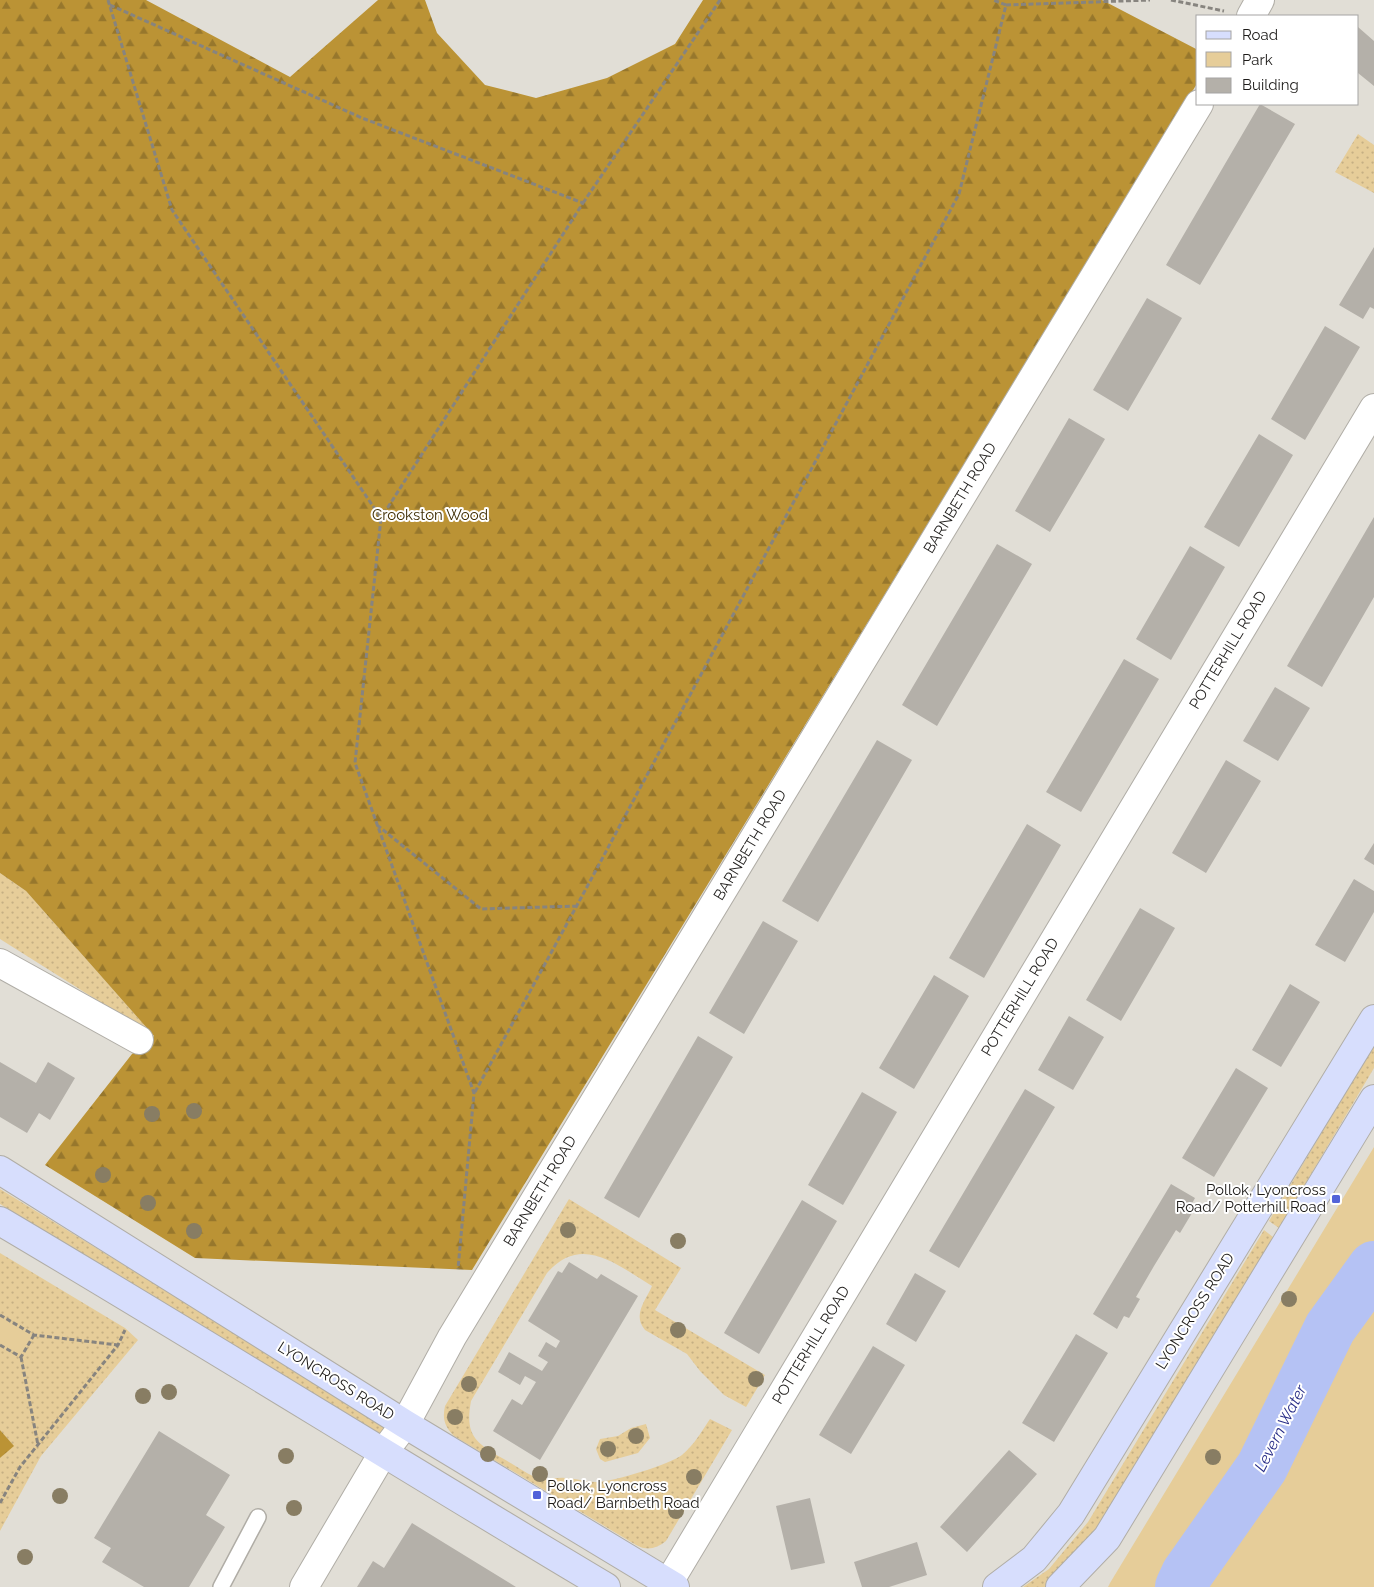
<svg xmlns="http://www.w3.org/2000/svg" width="1374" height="1587" viewBox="0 0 1374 1587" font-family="Raleway,sans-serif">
  <defs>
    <pattern id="grass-dots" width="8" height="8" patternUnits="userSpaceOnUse" patternTransform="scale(1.25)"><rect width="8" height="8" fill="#e6cd99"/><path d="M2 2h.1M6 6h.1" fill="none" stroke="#c5af83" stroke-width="1.8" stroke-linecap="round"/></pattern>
    <pattern id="forest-firs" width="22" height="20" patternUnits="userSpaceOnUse" patternTransform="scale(1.25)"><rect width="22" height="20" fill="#bb9335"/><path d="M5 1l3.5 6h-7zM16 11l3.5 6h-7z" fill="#97772c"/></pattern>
  </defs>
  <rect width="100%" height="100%" fill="#e1ded6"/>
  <path fill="url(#grass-dots)" d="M 1358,134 L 1374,145 L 1374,193 L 1335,172 Z
    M 0,873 L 26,891 L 154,1036 L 0,939 Z
    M 1374,1045 L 1374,1068 L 1279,1228 L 1269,1221 Z
    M 0,1189 L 393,1430 L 384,1440 L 0,1204 Z
    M 569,1199 L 681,1268 L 655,1310 L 765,1375 L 746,1407 L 724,1395 L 700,1371 L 687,1354 L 645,1330 C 632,1315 646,1300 652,1286 C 617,1265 582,1233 547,1273 L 471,1401 C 465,1434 474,1442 502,1458 C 513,1464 524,1472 535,1477 C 545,1481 555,1477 565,1478 C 575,1478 585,1482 595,1482 C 611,1483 670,1464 682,1455 C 694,1445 702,1431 710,1419 L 732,1430 L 666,1541 C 656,1549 647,1551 636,1545 L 454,1436 C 445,1427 442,1419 445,1406 Z
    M 1264,1230 L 1273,1237 L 1098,1529 L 1047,1587 L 1023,1587 L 1049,1569 L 1088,1522 Z
    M 0,1253 L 125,1328 L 138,1340 L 41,1456 L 0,1531 L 0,1458 L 13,1446 L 0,1430 Z
    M 646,1424 L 650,1438 L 638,1453 L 605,1462 L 600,1459 L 596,1449 L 600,1439 L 618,1436 L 631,1428 Z"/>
  <path fill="url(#forest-firs)" d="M 0,0 L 146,0 L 290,77 L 378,0 L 425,0 L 437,33 L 485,85 L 536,98 L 607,78 L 675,44 L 703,0 L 1102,0 L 1198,50 L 1198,82 L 472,1270 L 195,1258 L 45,1165 L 132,1054 L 154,1036 L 26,891 L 0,873 Z
    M 0,1430 L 14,1446 L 0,1458 Z"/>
  <path fill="#e6cd99" d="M 1374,1147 L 1374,1587 L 1108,1587 L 1110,1583 Z
    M 0,1315 L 34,1335 L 21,1357 L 0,1345 Z"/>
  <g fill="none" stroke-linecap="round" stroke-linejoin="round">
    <path stroke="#b5c2f4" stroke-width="52" d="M 1181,1587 L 1187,1574 L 1262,1467 L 1330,1328 L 1374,1267"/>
  </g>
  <path fill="#b4b0a9" d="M 1358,27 L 1374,41 L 1374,86 L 1358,73 Z
    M 1260,104 L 1295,124 L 1200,285 L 1166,265 Z
    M 1374,247 L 1374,309 L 1370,307 L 1363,319 L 1339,305 Z
    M 1147,298 L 1182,318 L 1128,411 L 1093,390 Z
    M 1325,326 L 1360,347 L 1305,440 L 1271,419 Z
    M 1069,418 L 1105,439 L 1050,532 L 1015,511 Z
    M 1259,434 L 1293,455 L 1239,547 L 1204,527 Z
    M 1374,517 L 1374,597 L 1322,687 L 1287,666 Z
    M 997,544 L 1032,564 L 937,726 L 902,705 Z
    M 1190,546 L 1225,567 L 1171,660 L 1136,639 Z
    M 1124,659 L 1159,679 L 1081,812 L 1046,792 Z
    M 1275,687 L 1310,708 L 1278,761 L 1243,741 Z
    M 877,740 L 912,760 L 818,922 L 782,901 Z
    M 1226,760 L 1261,781 L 1206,873 L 1172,853 Z
    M 1027,824 L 1061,845 L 984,978 L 949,958 Z
    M 1374,843 L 1374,865 L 1364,859 Z
    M 1354,879 L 1374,891 L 1374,912 L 1345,962 L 1315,945 Z
    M 1140,908 L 1175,928 L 1121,1021 L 1086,1000 Z
    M 763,921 L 798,941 L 744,1034 L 709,1013 Z
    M 934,975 L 969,996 L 914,1089 L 879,1068 Z
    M 1290,984 L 1320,1002 L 1281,1067 L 1252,1050 Z
    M 1069,1016 L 1104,1037 L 1073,1090 L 1038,1070 Z
    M 698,1036 L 733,1057 L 639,1218 L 604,1198 Z
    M 0,1062 L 36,1083 L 48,1062 L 75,1078 L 50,1120 L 39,1113 L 27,1133 L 0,1117 Z
    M 1236,1068 L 1268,1088 L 1214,1177 L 1182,1158 Z
    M 1025,1089 L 1055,1107 L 959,1268 L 929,1251 Z
    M 862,1092 L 897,1112 L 843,1205 L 808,1185 Z
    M 1171,1184 L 1195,1198 L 1188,1211 L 1192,1213 L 1180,1233 L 1176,1230 L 1154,1266 L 1136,1297 L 1140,1299 L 1129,1318 L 1124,1316 L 1117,1329 L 1093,1314 Z
    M 802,1200 L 837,1221 L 759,1354 L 724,1333 Z
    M 569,1262 L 597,1279 L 601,1274 L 638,1296 L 540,1460 L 493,1431 L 512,1399 L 522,1405 L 536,1382 L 525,1376 L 520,1385 L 498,1372 L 509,1352 L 542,1371 L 548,1362 L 538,1356 L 546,1342 L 556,1348 L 560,1341 L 528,1321 L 558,1271 L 562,1273 Z
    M 915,1273 L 946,1291 L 916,1342 L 886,1324 Z
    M 1076,1334 L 1108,1353 L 1054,1442 L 1022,1423 Z
    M 873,1346 L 905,1365 L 851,1454 L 819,1435 Z
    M 159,1431 L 230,1475 L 206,1515 L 225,1527 L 189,1587 L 144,1587 L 102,1562 L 111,1548 L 94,1538 Z
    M 1009,1450 L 1037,1474 L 967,1552 L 940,1527 Z
    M 810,1498 L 825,1563 L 791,1570 L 776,1506 Z
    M 412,1523 L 446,1544 L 516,1587 L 357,1587 L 373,1561 L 384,1568 Z
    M 917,1542 L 927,1575 L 889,1587 L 862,1587 L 854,1562 Z"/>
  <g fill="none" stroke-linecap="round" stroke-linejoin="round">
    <defs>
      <path id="lane" d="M 221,1587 L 258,1517"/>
      <path id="street" d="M 1251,16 L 1260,0
        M 0,963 L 139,1040
        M 304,1587 L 383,1453 L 405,1424 L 452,1337 L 1199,104
        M 666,1587 L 1374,408"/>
      <path id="secondary" d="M 0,1170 L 405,1424 L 675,1587
        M 0,1221 C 203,1341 403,1466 606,1587
        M 997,1587 L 1034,1559 L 1071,1514 L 1374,1019
        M 1060,1587 L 1107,1538 L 1374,1099"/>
    </defs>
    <use href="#lane" stroke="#b0ada6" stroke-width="18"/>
    <use href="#street" stroke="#b0ada6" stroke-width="30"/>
    <use href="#secondary" stroke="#b0ada6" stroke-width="30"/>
    <path stroke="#87847f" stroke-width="3" stroke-dasharray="5 2.5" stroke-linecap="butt" d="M 108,0 L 172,210 L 381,518 L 355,763 L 474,1093 L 458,1269
      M 1171,0 L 1224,11
      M 110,5 L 362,118 L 583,203 L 381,518
      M 1006,5 L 1150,0
      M 583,203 L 720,0
      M 377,825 L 481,909 L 577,906
      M 475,1092 L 581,898 L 959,194 L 1006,5 L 993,0
      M 0,1315 L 34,1335 L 118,1345
      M 0,1345 L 21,1357 L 34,1335
      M 21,1357 L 38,1445
      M 0,1503 L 20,1467 L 118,1345 L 125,1330"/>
    <use href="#lane" stroke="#fff" stroke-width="15"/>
    <use href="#street" stroke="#fff" stroke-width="28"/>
    <use href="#secondary" stroke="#d7defd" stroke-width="28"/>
  </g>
  <g fill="#887d63">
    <circle cx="194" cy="1111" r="8"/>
    <circle cx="152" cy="1114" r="8"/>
    <circle cx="103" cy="1175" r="8"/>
    <circle cx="148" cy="1203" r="8"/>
    <circle cx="568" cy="1230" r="8"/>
    <circle cx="194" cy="1231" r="8"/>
    <circle cx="678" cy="1241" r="8"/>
    <circle cx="1289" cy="1299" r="8"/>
    <circle cx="678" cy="1330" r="8"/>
    <circle cx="756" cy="1379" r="8"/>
    <circle cx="469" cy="1384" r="8"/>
    <circle cx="169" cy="1392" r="8"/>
    <circle cx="143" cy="1396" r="8"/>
    <circle cx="455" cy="1417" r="8"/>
    <circle cx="636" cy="1436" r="8"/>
    <circle cx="608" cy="1449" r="8"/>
    <circle cx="488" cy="1454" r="8"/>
    <circle cx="286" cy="1456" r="8"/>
    <circle cx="1213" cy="1457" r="8"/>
    <circle cx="540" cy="1474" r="8"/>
    <circle cx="694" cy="1477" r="8"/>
    <circle cx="60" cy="1496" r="8"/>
    <circle cx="294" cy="1508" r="8"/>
    <circle cx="676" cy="1511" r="8"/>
    <circle cx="25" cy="1557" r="8"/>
  </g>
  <g fill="#5363d9" stroke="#fff" stroke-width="2">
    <rect x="1331" y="1194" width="10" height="10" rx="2.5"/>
    <rect x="532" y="1490" width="10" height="10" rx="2.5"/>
  </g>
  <g text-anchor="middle" stroke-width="4" stroke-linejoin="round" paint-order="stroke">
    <g font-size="15" fill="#1e1c1a" stroke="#fff">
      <text transform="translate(960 498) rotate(-59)" y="5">BARNBETH ROAD</text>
      <text transform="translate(1228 650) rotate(-59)" y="5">POTTERHILL ROAD</text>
      <text transform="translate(750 845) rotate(-59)" y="5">BARNBETH ROAD</text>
      <text transform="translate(1020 997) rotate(-59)" y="5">POTTERHILL ROAD</text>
      <text transform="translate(540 1191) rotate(-59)" y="5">BARNBETH ROAD</text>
      <text transform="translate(1195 1311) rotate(-58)" y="5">LYONCROSS ROAD</text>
      <text transform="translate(811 1345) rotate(-59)" y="5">POTTERHILL ROAD</text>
      <text transform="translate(336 1381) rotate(32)" y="5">LYONCROSS ROAD</text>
    </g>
    <g font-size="15" fill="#3f2e05" stroke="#fff">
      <text x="430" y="520">Crookston Wood</text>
    </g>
    <g font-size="15" fill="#1e1c1a" stroke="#fff" text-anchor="end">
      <text x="1326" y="1195">Pollok, Lyoncross<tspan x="1326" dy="17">Road/ Potterhill Road</tspan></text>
      <text x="547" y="1491" text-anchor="start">Pollok, Lyoncross<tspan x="547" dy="17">Road/ Barnbeth Road</tspan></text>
    </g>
    <g font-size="16" font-style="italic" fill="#262b86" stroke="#fff">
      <text transform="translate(1280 1428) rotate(-63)" y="6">Levern Water</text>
    </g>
  </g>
  <rect x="1196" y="15" width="162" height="90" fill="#ffffff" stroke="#a5a4a3"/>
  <rect x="1206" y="31" width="25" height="8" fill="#d7defd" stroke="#a5a4a3"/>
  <text x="1242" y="40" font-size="15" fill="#1e1c1a">Road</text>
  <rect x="1206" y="52" width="25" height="15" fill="#e6cd99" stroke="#a5a4a3"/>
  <text x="1242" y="65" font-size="15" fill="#1e1c1a">Park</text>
  <rect x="1206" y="78" width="25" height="15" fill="#b4b0a9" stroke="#a5a4a3"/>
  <text x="1242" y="90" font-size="15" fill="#1e1c1a">Building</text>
</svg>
